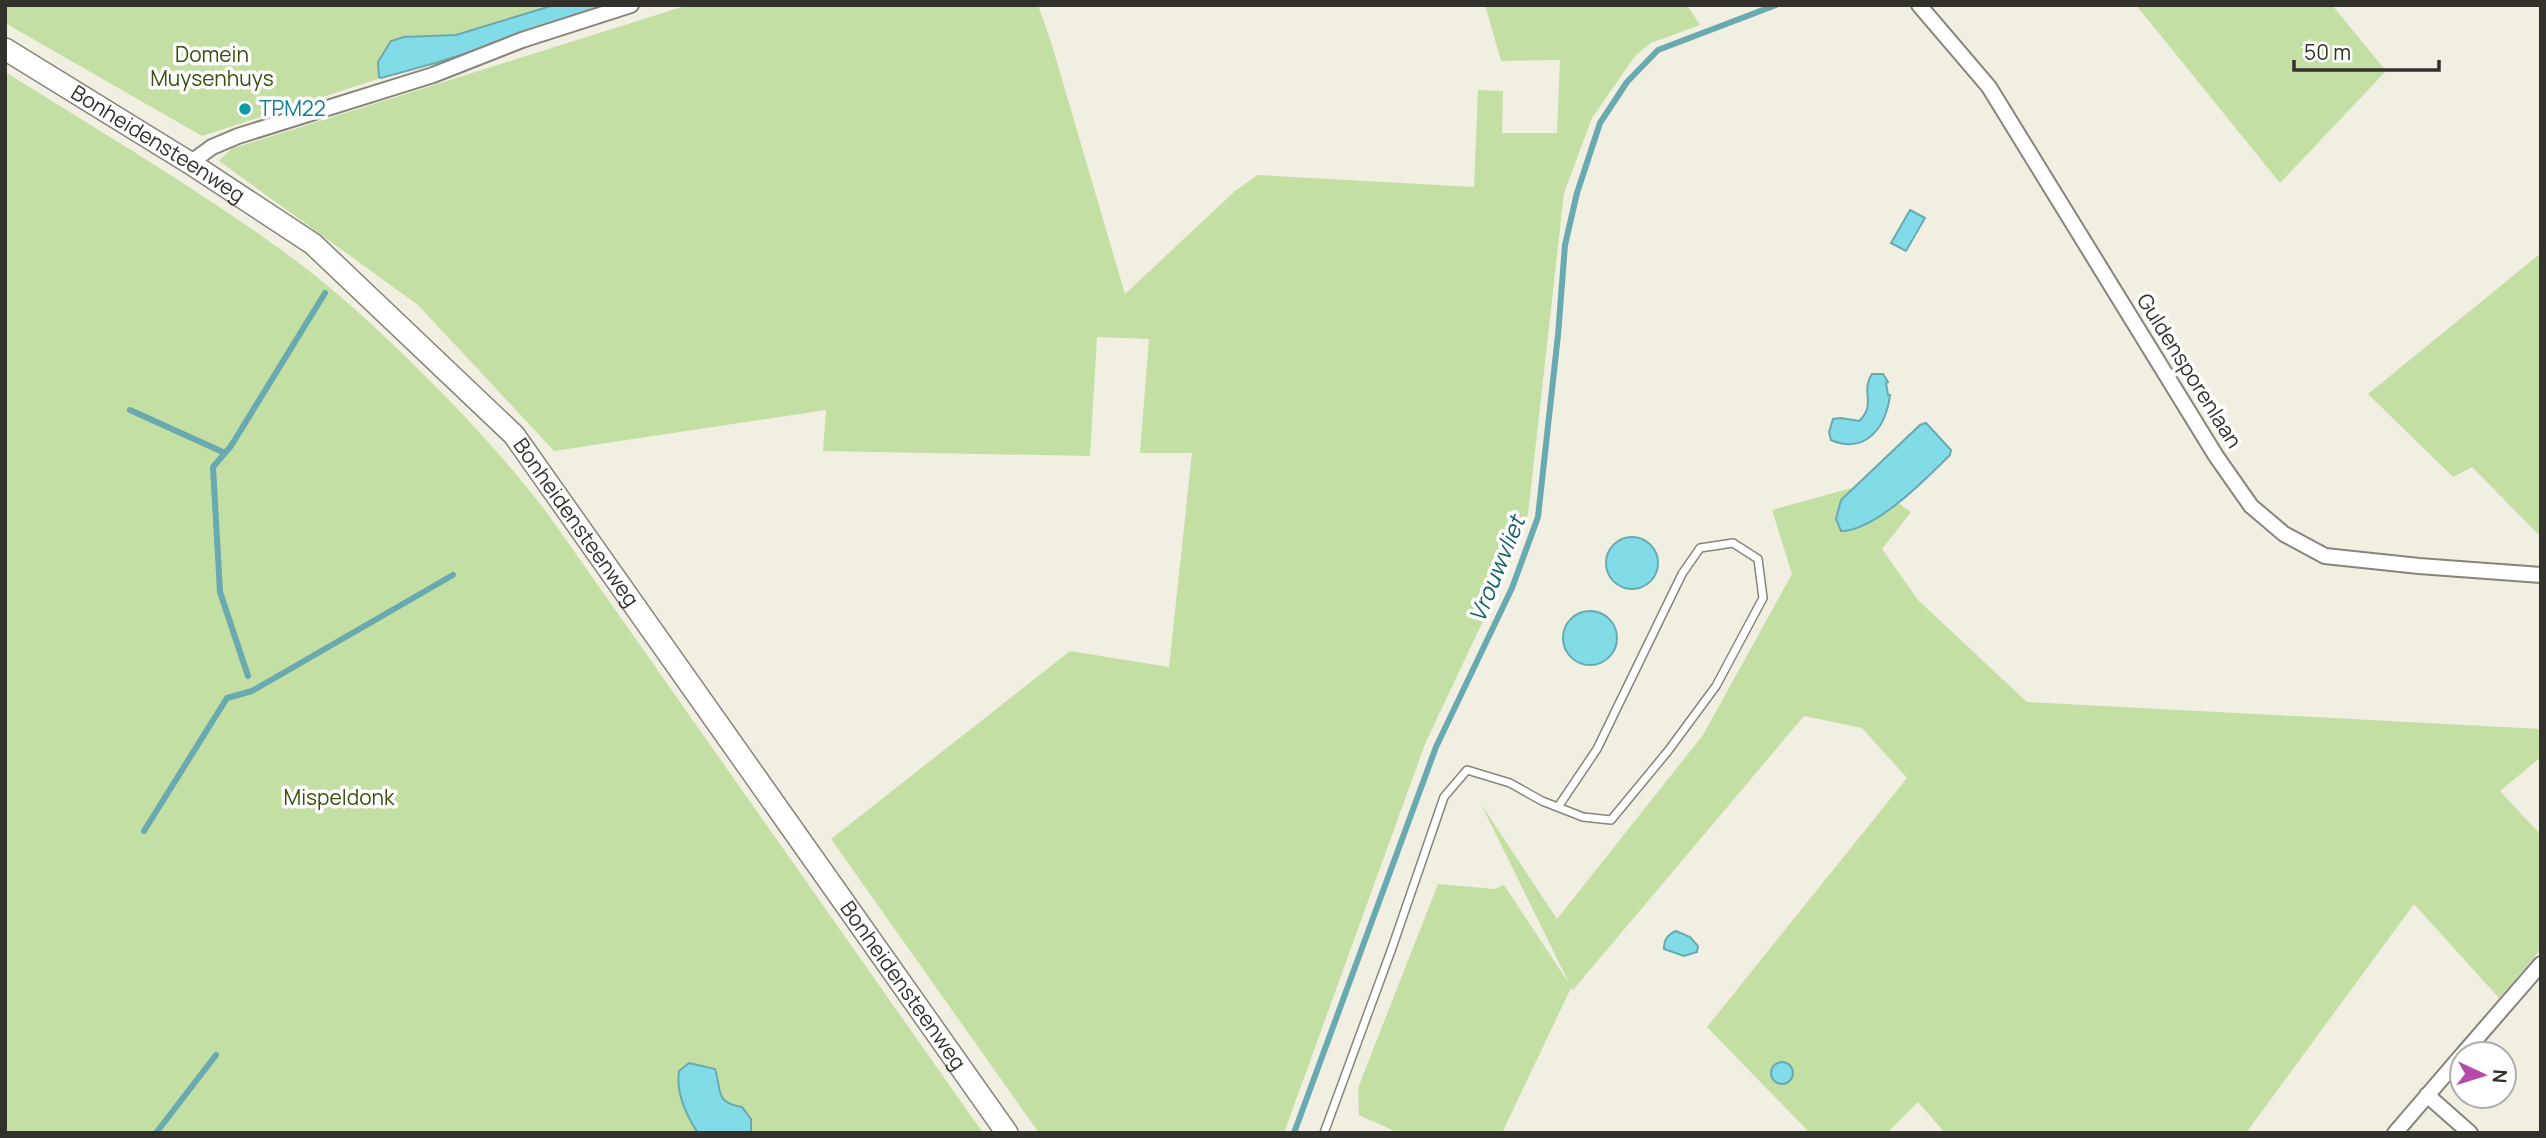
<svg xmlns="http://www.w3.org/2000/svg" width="2546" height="1138" viewBox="0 0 2546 1138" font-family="Manrope,sans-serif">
  <rect width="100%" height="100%" fill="#f1efe2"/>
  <path fill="#c4dfa3" d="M 5,5 L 554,5 L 456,35 L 433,38 L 380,71 L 379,77 L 381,78 L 202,136 L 5,23 Z
    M 688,5 L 1038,5 L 1051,42 L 1125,294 L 1235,191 L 1258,175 L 1474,187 L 1478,90 L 1503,91 L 1502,133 L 1557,133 L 1560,60 L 1501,61 L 1485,5 L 1687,5 L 1700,25 L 1651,43 L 1635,56 L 1592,118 L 1564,193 L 1528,514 L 1500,585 L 1425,744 L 1284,1133 L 1039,1133 L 831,839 L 1070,651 L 1169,667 L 1192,453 L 1140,453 L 1149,339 L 1097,337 L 1090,456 L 823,451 L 826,410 L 554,451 L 418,305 L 219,161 L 231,149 Z
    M 2136,5 L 2332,5 L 2386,71 L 2280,183 Z
    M 5,72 C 101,132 200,190 291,257 C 337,291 379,330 419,370 C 466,416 510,464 550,517 L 983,1133 L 5,1133 Z
    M 2541,253 L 2541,537 L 2472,467 L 2453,477 L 2368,394 Z
    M 1870,483 L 1911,512 L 1882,549 L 1918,600 L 2027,702 L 2541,729 L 2541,757 L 2500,791 L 2541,835 L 2541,949 L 2499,998 L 2414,904 L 2246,1133 L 1945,1133 L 1918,1102 L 1887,1133 L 1810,1133 L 1707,1027 L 1907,778 L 1862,728 L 1804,716 L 1573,990 L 1571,988 L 1502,1133 L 1399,1133 L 1359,1115 L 1358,1088 L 1438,884 L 1495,889 L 1504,885 L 1570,985 L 1481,804 L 1557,919 L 1703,735 L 1792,574 L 1772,510 Z"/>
  <path fill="#81dce8" stroke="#69a9b0" stroke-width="2" d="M 554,5 L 614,5 L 439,62 L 381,78 L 379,77 L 378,62 L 391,41 L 404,37 L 456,35 Z
    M 1910,210 L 1925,218 L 1906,251 L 1891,243 Z
    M 1872,374 L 1883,374 L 1888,382 L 1886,383 L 1888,395 L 1890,395 C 1886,427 1866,455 1831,440 L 1829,432 L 1833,419 L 1841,418 L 1859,421 C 1877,405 1860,391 1872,374 Z
    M 1926,423 L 1951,450 L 1950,455 C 1926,479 1875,531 1841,531 L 1836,519 L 1841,500 L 1920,425 Z
    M1606 563a26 26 0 1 1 52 0a26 26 0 1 1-52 0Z
    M1563 638a27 27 0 1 1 54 0a27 27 0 1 1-54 0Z
    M 1676,931 L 1690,937 L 1698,946 L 1697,952 L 1684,956 L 1664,949 C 1664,940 1667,935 1676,931 Z
    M1771 1073a11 11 0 1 1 22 0a11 11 0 1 1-22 0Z
    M 689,1063 L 715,1069 C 722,1091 714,1102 742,1107 L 751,1119 L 751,1133 L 698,1133 C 686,1115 676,1092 679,1071 Z"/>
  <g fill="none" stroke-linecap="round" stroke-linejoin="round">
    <path stroke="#69a9b0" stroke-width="6" d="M 130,410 L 225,453
      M 248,676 L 220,592 L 213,467 L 231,446 L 325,293
      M 144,831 L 227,698 L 252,691 L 453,575
      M 156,1133 L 216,1055
      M 1294,1133 L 1436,747 L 1512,588 L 1538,517 L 1558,335 L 1565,245 L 1577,193 L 1600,123 L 1627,82 L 1658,50 L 1776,5"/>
    <defs>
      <path id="lane" d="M 1324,1133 L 1392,948 L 1444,797 L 1467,770 L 1510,783 L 1542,801 L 1583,817 L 1611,820 L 1668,751 L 1716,686 L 1763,598 L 1758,559 L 1733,543 L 1700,548 L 1682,574 L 1597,749 L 1558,807"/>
      <path id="street" d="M 1919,5 L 1989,87 L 2216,456 L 2251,506 L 2284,534 L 2325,556 L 2419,566 L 2541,575
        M 190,163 L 212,147 L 238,136 L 433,75 L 522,40 L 631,5
        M 2463,1054 L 2541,964
        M 2427,1095 L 2470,1133
        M 2395,1133 L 2462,1055"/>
      <g id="secondary">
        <path id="s1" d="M 5,49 L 190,163 L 313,244 L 514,435 L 1007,1133"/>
      </g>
    </defs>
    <use href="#lane" stroke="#87857a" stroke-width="10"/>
    <use href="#street" stroke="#87857a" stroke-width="18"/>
    <use href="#secondary" stroke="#87857a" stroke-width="24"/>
    <use href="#lane" stroke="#fff" stroke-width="7"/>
    <use href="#street" stroke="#fff" stroke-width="14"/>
    <use href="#secondary" stroke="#fff" stroke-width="21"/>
  </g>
  <circle fill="#0f9aa8" stroke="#fff" stroke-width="2.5" cx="245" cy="109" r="7"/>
  <g text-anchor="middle" stroke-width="7" stroke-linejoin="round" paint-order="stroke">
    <g font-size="21" fill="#38500c" stroke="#fff">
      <text x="212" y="62">Domein<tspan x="212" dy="24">Muysenhuys</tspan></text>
      <text x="339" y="805">Mispeldonk</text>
    </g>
    <g font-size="21" fill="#0d838f" stroke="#fff" text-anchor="start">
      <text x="259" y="116">TPM22</text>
    </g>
    <g font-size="21" fill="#32312c" stroke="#fff">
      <text dy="7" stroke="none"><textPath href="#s1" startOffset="180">Bonheidensteenweg</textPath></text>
      <text transform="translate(2189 371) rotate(58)" y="7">Guldensporenlaan</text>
      <text dy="7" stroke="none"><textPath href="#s1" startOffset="749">Bonheidensteenweg</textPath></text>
      <text dy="7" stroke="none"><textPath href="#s1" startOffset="1316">Bonheidensteenweg</textPath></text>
    </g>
    <g font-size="23" font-style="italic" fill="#126068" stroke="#fff">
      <text transform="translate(1497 569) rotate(-68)" y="8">Vrouwvliet</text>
    </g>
  </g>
  <rect width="2546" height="1138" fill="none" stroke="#32312c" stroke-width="14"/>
  <g transform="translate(2483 1075) rotate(94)"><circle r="33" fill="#ffffff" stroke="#adadab" stroke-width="2"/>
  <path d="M0-5L12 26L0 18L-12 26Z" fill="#b54aac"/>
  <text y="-10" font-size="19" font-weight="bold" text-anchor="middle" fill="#32312c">N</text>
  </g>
  <path d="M2294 60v10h145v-10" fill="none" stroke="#32312c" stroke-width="3.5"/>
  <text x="2304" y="60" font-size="21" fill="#32312c" stroke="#ffffff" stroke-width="5" paint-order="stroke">50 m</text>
</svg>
